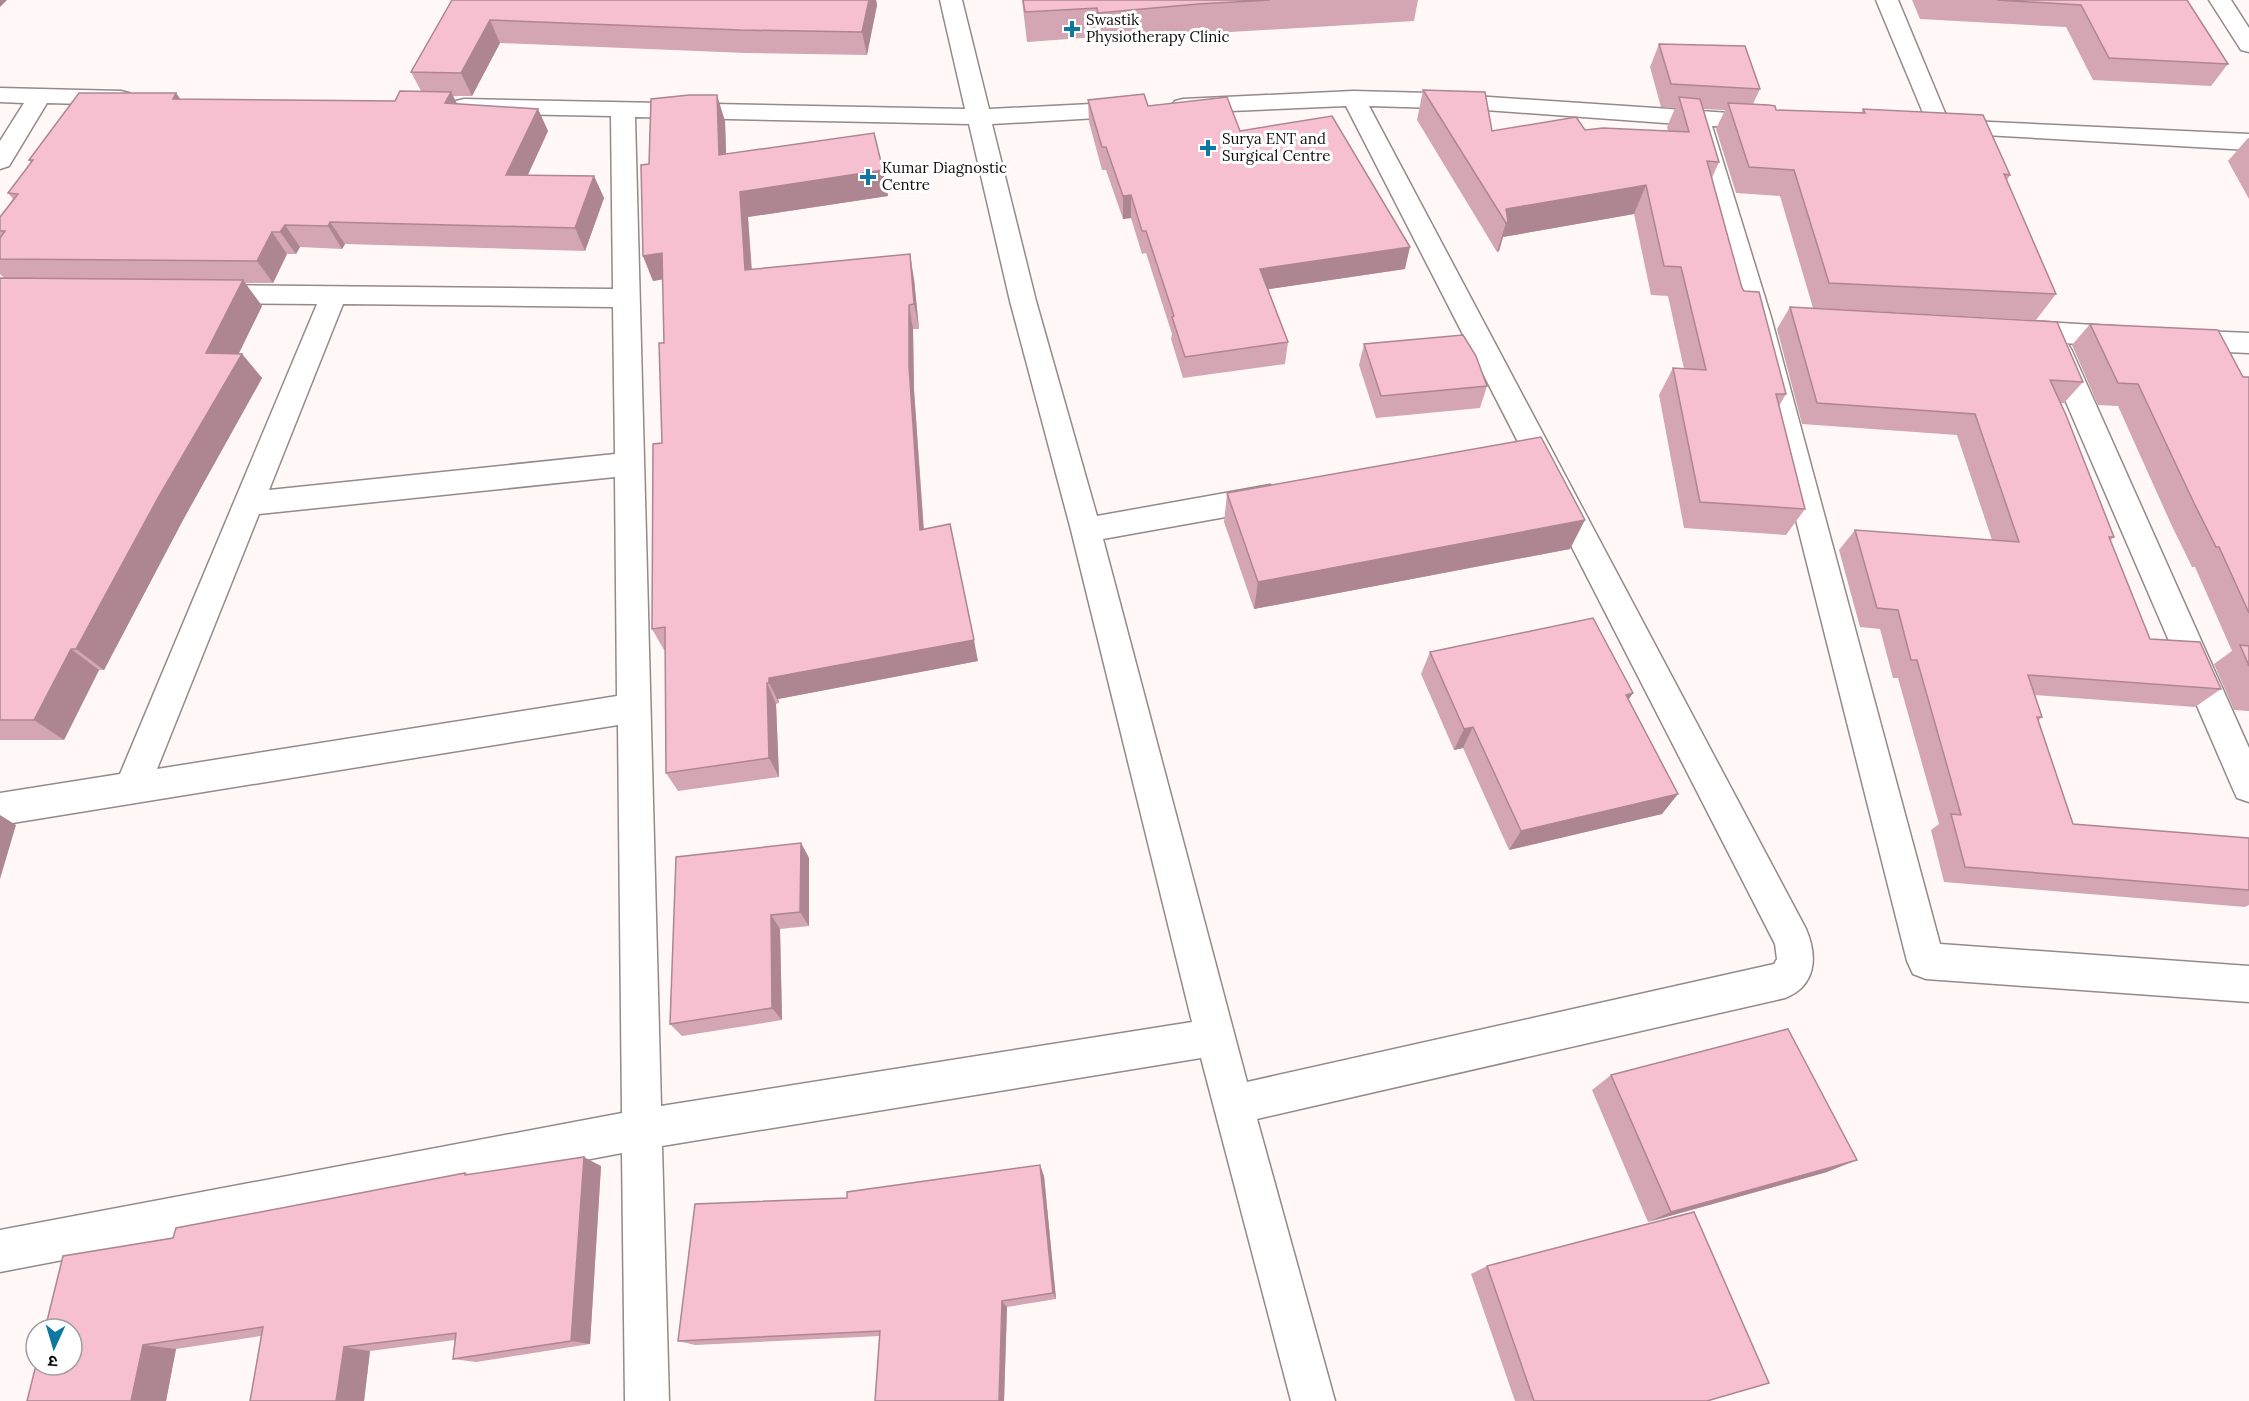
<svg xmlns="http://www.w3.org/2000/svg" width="2249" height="1401" viewBox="0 0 2249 1401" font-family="Lora,'Noto Sans Devanagari',serif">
  <rect width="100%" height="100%" fill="#fff8f7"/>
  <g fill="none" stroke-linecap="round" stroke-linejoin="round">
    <defs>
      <path id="minor" d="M 940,0 L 962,0 L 989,109 L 1132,102 L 1140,104 L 1144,109 L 1140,114 L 1132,116 L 992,124 L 1036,301 L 1097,516 L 1270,485 L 1281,489 L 1285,497 L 1281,505 L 1270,509 L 1103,539 L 1247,1082 L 1774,964 L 1777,959 L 1775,944 L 1346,106 L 1183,113 L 1175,111 L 1171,106 L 1175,101 L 1183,99 L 1353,91 L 1430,93 L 1775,116 L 1779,121 L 1775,126 L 1767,128 L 1712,126 L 1771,317 L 1940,944 L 2249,966 L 2249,1002 L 1926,979 L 1913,974 L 1907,961 L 1745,317 L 1690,129 L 1693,125 L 1472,109 L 1369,106 L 1806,929 C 1818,957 1816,986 1785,998 L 1257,1119 L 1335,1401 L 1291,1401 L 1201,1058 L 662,1146 L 669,1401 L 625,1401 L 622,1153 L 0,1272 L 0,1230 L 622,1113 L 618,725 L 0,825 L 0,793 L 120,774 L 317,304 L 208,303 L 199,300 L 195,294 L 199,288 L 208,285 L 613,289 L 611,116 L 464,113 L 456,111 L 452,106 L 456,101 L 464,99 L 965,109 ZM 635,117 L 969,124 L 1010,301 L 1071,530 L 1192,1022 L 661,1106 ZM 343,304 L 613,307 L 615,454 L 269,490 ZM 615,477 L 617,696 L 157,769 L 259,514 Z
        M 1876,0 L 1898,0 L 1948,120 L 2249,134 L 2249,150 L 1931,132 Z
        M 2209,0 L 2231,0 L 2249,28 L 2249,52 L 2241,50 Z
        M 0,88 L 121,91 L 129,93 L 133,98 L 129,103 L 121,105 L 47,103 L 9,166 L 0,169 L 0,141 L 24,103 L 0,102 Z
        M 2029,321 L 2127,327 L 2137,330 L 2141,337 L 2137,344 L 2127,347 L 2063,343 L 2068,344 L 2072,351 L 2249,748 L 2249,802 L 2237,798 L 2232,787 L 2044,351 L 2048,344 L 2055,342 L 2019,338 L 2015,331 L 2019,324 Z
        M 2179,330 L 2249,333 L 2249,353 L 2179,350 L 2169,347 L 2165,340 L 2169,333 Z"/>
    </defs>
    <use href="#minor" stroke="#948a88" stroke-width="3"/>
    <use href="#minor" fill="#fff" fill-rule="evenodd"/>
  </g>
  <path fill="#d4a5b3" d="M 452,0 L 876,0 L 877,5 L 867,55 L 746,53 L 500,43 L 472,96 L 453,96 L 457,104 L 538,109 L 548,131 L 528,175 L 594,176 L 604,198 L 585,251 L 345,244 L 342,249 L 300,247 L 296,254 L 287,254 L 273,283 L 245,283 L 262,306 L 238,354 L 242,354 L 262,378 L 183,520 L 104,670 L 99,670 L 64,740 L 0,740 L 0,278 L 4,278 L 0,274 L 0,217 L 13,199 L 8,193 L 31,163 L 29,160 L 176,93 L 180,99 L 395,101 L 421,91 L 411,72 Z
    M 1022,0 L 1418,0 L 1414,21 L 1197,34 L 1098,43 L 1097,37 L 1027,42 Z
    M 1912,0 L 2187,0 L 2228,64 L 2211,86 L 2093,80 L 2066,27 L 1920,19 Z
    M 1659,44 L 1760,89 L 1753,104 L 1776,110 L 1861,113 L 1863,109 L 2010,175 L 2007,180 L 2056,294 L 2036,320 L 1813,308 L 1780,196 L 1736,193 L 1716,129 L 1725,110 L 1703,109 L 1719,162 L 1712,178 L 1742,288 L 1786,394 L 1779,406 L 1805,509 L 1786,535 L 1684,528 L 1659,395 L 1673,368 L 1684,369 L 1668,296 L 1651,295 L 1634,214 L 1503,237 L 1499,251 L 1497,252 L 1417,120 L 1423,90 L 1492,131 L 1668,131 L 1667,127 L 1675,108 L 1661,107 L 1650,67 Z
    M 1088,100 L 1148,106 L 1240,131 L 1405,269 L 1268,289 L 1288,342 L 1285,364 L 1183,378 L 1171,339 L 1172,334 L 1146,253 L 1142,254 L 1131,218 L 1123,219 L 1106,170 L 1102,170 L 1089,122 Z
    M 725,121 L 726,154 L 883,170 L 888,196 L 748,217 L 752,269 L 914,279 L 919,329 L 913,329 L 914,390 L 924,529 L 978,661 L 778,699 L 779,703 L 776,704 L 779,777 L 678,791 L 666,773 L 665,650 L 664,650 L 652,629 L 662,443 L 664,343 L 663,279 L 653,281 L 643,256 L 649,164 Z
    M 2248,138 L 2249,138 L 2249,199 L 2228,161 Z
    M 1790,307 L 2083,382 L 2064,403 L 2060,403 L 2114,537 L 2110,541 L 2150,639 L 2221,689 L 2195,707 L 2035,695 L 2042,717 L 2038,721 L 2073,824 L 2249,838 L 2249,905 L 2245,907 L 1944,882 L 1931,830 L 1939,824 L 1898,678 L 1893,678 L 1880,629 L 1860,627 L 1839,550 L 1855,530 L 1992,540 L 1957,435 L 1802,424 L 1777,329 Z
    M 2090,324 L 2243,377 L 2249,377 L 2249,711 L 2234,710 L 2214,664 L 2232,651 L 2195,567 L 2192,567 L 2171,524 L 2118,406 L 2098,405 L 2072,345 Z
    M 1364,344 L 1487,386 L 1480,408 L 1376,418 L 1359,365 Z
    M 1227,493 L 1570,549 L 1254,609 L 1224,522 Z
    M 1430,652 L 1633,693 L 1628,700 L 1662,814 L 1509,850 L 1463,748 L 1454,750 L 1421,674 Z
    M 801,843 L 809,858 L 809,926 L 780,929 L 782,1020 L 682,1036 L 670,1024 Z
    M 1611,1075 L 1827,1172 L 1648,1222 L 1592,1090 Z
    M 601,1166 L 590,1344 L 476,1362 L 453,1359 L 455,1340 L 370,1351 L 364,1401 L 250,1401 L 261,1336 L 176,1349 L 166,1401 L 27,1401 L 173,1238 L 465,1173 L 469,1174 Z
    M 1044,1176 L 1056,1299 L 1007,1307 L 1004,1401 L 875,1401 L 880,1336 L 695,1345 L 678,1341 L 847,1198 Z
    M 1487,1266 L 1707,1401 L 1515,1401 L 1471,1274 Z"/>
  <path fill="#ad8692" d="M 0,0 L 7,0 L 0,7 Z
    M 869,0 L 876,0 L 877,5 L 867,55 L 862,32 Z
    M 490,20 L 500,43 L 472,96 L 461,73 Z
    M 451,92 L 463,115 L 445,103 Z
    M 176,93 L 192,116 L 173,99 Z
    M 717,95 L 725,121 L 727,180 L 719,155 Z
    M 538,109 L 548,131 L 517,198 L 506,175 Z
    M 883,170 L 888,196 L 748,217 L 753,295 L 745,270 L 740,192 Z
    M 594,176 L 604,198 L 585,251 L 575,228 Z
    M 1646,185 L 1634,214 L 1503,237 L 1499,251 L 1497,252 L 1506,223 L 1506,209 Z
    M 1131,195 L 1131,218 L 1123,219 L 1123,196 Z
    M 330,222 L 345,244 L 342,249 L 328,226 Z
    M 285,225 L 300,247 L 296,254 L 280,232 Z
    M 272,232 L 287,254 L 273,283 L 257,261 Z
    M 1410,247 L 1405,269 L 1257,291 L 1260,269 Z
    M 662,253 L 672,278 L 653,281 L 643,256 Z
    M 910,254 L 914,279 L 919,329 L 914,304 Z
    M 243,280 L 262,306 L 227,378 L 206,353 Z
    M 909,305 L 913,329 L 914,390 L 925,552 L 920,530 L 909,366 Z
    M 242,354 L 262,378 L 183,520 L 104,670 L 76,649 L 159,496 Z
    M 1585,520 L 1570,549 L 1254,609 L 1258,582 Z
    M 974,640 L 978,661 L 778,699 L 779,703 L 769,683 L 769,678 Z
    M 71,649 L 99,670 L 64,740 L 34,720 Z
    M 767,683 L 776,704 L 779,777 L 769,758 Z
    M 1633,693 L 1618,715 L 1626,695 Z
    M 1473,727 L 1463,748 L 1454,750 L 1464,729 Z
    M 1678,794 L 1662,814 L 1509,850 L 1521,831 Z
    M 0,815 L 16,825 L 0,879 Z
    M 801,843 L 809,858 L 809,926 L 800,912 Z
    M 771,915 L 780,929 L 782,1020 L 772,1008 Z
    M 584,1157 L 601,1166 L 590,1344 L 571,1341 Z
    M 1857,1160 L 1827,1172 L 1648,1222 L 1671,1212 Z
    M 1040,1165 L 1044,1176 L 1056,1299 L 1053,1293 Z
    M 1002,1301 L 1007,1307 L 1004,1401 L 999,1401 Z
    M 143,1345 L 176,1349 L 166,1401 L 131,1401 Z
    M 344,1347 L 370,1351 L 364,1401 L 336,1401 Z"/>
  <path fill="#f7c0d0" stroke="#ad8692" stroke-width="1.5" d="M 452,0 L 869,0 L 862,32 L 740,30 L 490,20 L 461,73 L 411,72 Z
    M 1023,0 L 1270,0 L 1198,4 L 1098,13 L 1097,8 L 1025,12 Z
    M 1997,0 L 2187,0 L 2228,64 L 2109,58 L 2081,5 Z
    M 1659,44 L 1745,46 L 1760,89 L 1671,84 Z
    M 1423,90 L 1485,92 L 1492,131 L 1576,117 L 1585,130 L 1603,128 L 1689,132 L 1679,97 L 1700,99 L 1719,162 L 1707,161 L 1742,288 L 1744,291 L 1759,292 L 1786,394 L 1776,394 L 1805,509 L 1700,502 L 1673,368 L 1706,370 L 1681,267 L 1664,266 L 1646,185 L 1506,209 L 1508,222 L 1506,223 Z
    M 400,91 L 451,92 L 445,103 L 538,109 L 506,175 L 594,176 L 575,228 L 330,222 L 328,226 L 285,225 L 280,232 L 272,232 L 257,261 L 0,259 L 0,238 L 5,231 L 0,231 L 0,217 L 18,194 L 8,193 L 33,160 L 29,160 L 79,93 L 176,93 L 173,99 L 395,101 Z
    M 1144,94 L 1148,106 L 1227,97 L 1240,131 L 1332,116 L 1410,247 L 1260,269 L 1288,342 L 1185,357 L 1172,317 L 1174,316 L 1146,231 L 1142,231 L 1131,195 L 1123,196 L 1106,147 L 1102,147 L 1088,100 Z
    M 689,95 L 717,95 L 719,155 L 874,133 L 883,170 L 740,192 L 745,270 L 910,254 L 914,304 L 909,305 L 909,366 L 920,530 L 950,524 L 974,640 L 769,678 L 769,683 L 767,683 L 769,758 L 666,773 L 665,627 L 652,629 L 653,444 L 662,443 L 659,343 L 664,343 L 662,253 L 643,256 L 641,165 L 649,164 L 651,99 Z
    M 1728,103 L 1769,105 L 1775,106 L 1776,110 L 1865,113 L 1863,109 L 1983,115 L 2010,175 L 2004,174 L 2056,294 L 1829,283 L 1794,170 L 1749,167 Z
    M 0,278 L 243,280 L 206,353 L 242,354 L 159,496 L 76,649 L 71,649 L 34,720 L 0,720 Z
    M 1790,307 L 2057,322 L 2083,382 L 2050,380 L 2066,415 L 2114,537 L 2109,537 L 2150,639 L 2200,642 L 2221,689 L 2028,675 L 2042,717 L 2037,717 L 2073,824 L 2249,838 L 2249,890 L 1965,867 L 1951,814 L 1961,815 L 1917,660 L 1911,660 L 1898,610 L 1877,608 L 1855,530 L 2019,542 L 1975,414 L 1817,403 Z
    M 2090,324 L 2218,330 L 2243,377 L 2249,377 L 2249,613 L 2219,547 L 2216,547 L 2194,503 L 2138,384 L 2118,383 Z
    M 1463,335 L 1476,356 L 1487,386 L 1381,396 L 1364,344 Z
    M 1541,437 L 1585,520 L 1258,582 L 1227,493 Z
    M 1593,618 L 1633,693 L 1626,695 L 1678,794 L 1521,831 L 1473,727 L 1464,729 L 1430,652 Z
    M 2240,645 L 2249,646 L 2249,666 Z
    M 801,843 L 800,912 L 771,915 L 772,1008 L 670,1024 L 676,857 Z
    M 1788,1029 L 1857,1160 L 1671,1212 L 1611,1075 Z
    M 584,1157 L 571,1341 L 453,1359 L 456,1333 L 344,1347 L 336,1401 L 250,1401 L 263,1327 L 143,1345 L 131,1401 L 27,1401 L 36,1365 L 72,1365 L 72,1329 L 45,1329 L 63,1256 L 173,1238 L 176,1228 L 465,1173 L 465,1175 Z
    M 1040,1165 L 1053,1293 L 1002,1301 L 999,1401 L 875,1401 L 880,1331 L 678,1341 L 695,1204 L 847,1198 L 847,1192 Z
    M 1694,1212 L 1769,1383 L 1707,1401 L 1534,1401 L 1487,1266 Z"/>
  <g fill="#0e77a2" stroke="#fff" stroke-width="2">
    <path d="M1069 20h6v6h6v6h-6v6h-6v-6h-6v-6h6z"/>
    <path d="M1205 139h6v6h6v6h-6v6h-6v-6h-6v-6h6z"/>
    <path d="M865 168h6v6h6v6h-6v6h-6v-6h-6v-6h6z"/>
  </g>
  <g text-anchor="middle" stroke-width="6" stroke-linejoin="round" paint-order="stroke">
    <g font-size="15" fill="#100c0c" stroke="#fff" text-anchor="start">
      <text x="1086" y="25">Swastik<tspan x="1086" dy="17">Physiotherapy Clinic</tspan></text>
      <text x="1222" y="144">Surya ENT and<tspan x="1222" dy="17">Surgical Centre</tspan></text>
      <text x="882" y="173">Kumar Diagnostic<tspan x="882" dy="17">Centre</tspan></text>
    </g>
  </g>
  <g transform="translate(54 1347) rotate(184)"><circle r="28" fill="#ffffff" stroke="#9f9e9e" stroke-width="1.5"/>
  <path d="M0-4.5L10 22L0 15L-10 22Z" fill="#0e77a2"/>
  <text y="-9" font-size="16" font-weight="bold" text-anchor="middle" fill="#100c0c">उ</text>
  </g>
</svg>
